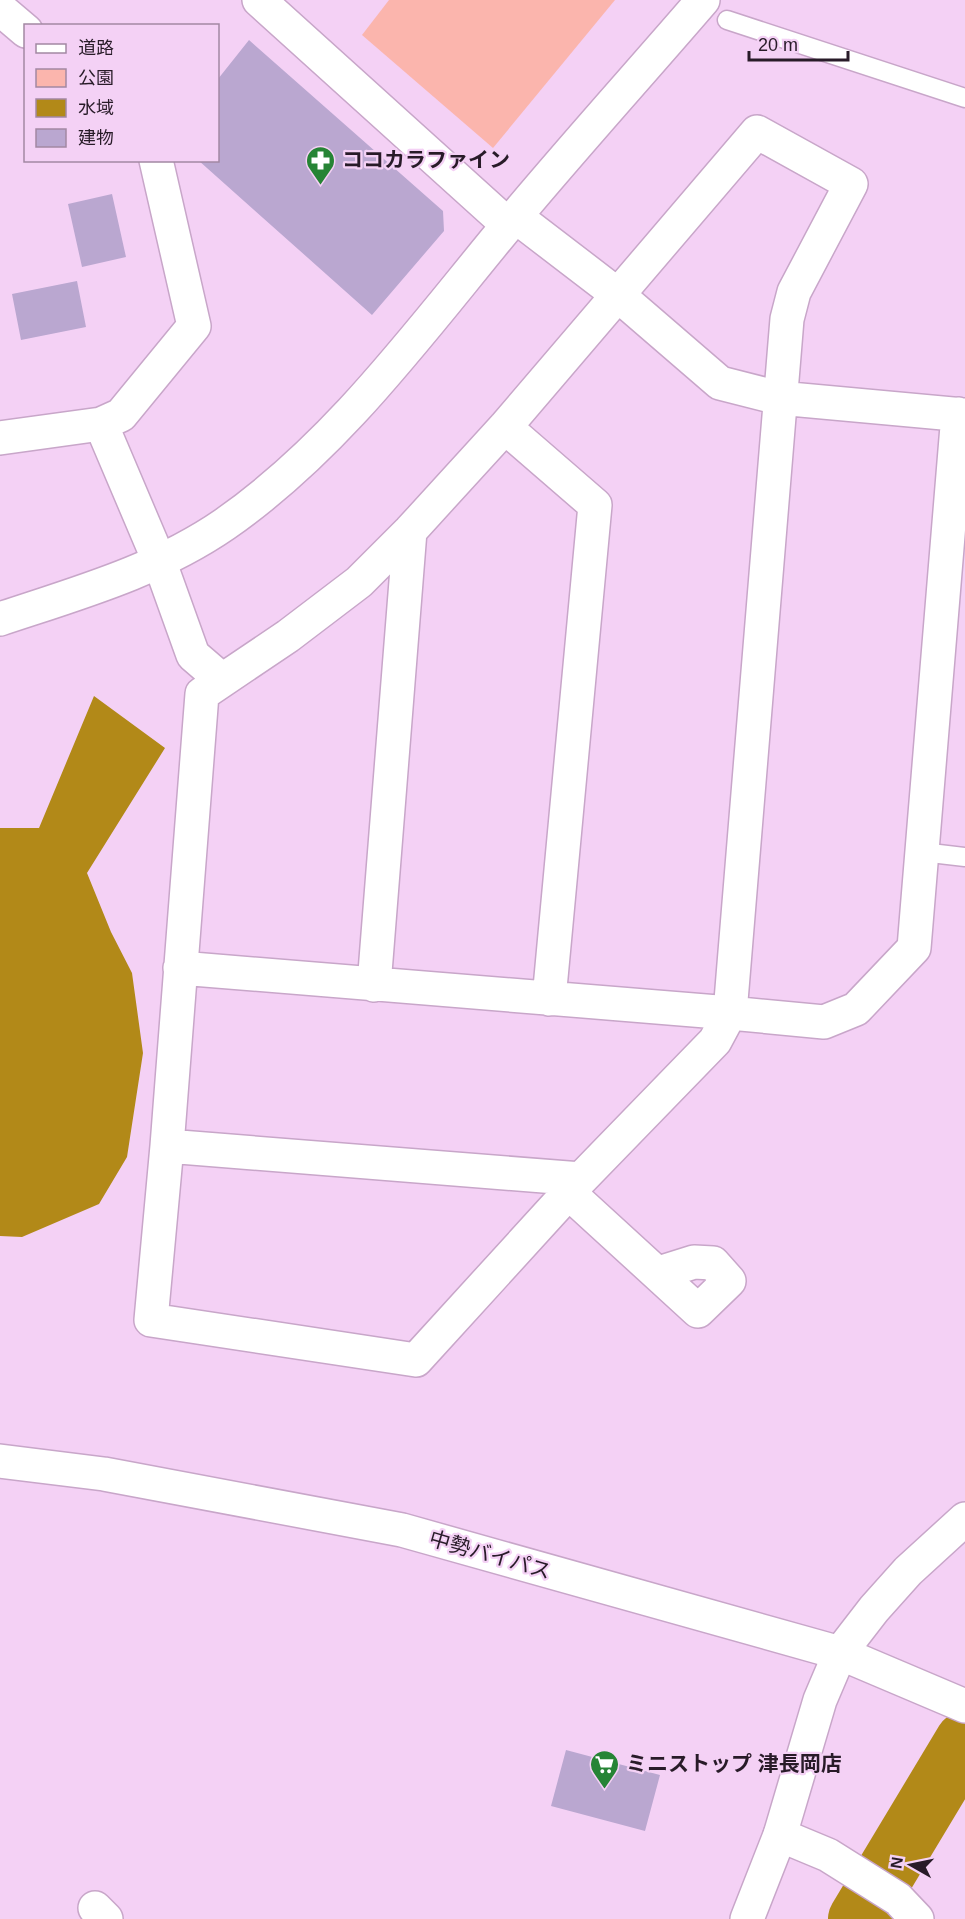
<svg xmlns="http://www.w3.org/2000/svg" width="965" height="1919" viewBox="0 0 965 1919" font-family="Helvetica,'Noto Sans JP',sans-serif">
  <rect width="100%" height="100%" fill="#f4d1f5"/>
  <path fill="#fbb5ad" d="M 389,0 L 615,0 L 493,148 L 362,35 Z"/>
  <path fill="#b28918" d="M 94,696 L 165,748 L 87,873 L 111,932 L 132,973 L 143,1053 L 127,1157 L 99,1204 L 22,1237 L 0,1236 L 0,828 L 39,828 Z"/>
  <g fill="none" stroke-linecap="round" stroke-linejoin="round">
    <path stroke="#b28918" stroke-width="60" d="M 858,1919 L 965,1741"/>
  </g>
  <path fill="#baa7d0" d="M 249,40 L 443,211 L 444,231 L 372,315 L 198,160 L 218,160 L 218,79 Z
    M 112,194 L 126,257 L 82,267 L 68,204 Z
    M 77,281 L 86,327 L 21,340 L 12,294 Z
    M 566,1750 L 660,1775 L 645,1831 L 551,1806 Z"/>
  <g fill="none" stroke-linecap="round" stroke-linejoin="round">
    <defs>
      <path id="lane" d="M 727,20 L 965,98
        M 922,852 L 965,857"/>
      <path id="street" d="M 259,0 L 508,225
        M 0,9 L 26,31
        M 757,132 L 851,184 L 794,292 L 787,319 L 730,1013 L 715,1041 L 581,1179 L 416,1360 L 151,1320 L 167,1146 L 202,694 L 288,636 L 359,582 L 410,531 L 505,427 Z
        M 515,216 L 618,295 L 720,383 L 779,398 L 965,415
        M 101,424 L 160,563 L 193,655 L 222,680
        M 505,427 L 595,505 L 549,999
        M 0,438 L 101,424 L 121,415 L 194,326 L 156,160
        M 180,968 L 730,1013 L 824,1022 L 856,1009 L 914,948 L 958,414
        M 374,985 L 410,531
        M 167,1146 L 581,1179
        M 569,1193 L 698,1311 L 729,1281 L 713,1263 L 694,1262 L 659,1273
        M 840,1653 L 874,1609 L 908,1571 L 965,1519
        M 780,1835 L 828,1855 L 898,1899 L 917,1919
        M 95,1908 L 106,1919"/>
      <path id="secondary" d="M 0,619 C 78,593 157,571 225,524 C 334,448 415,338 499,236 C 565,156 635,79 703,0
        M 747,1919 L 780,1835 L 820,1700 L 840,1653"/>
      <path id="highway" d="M 0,1461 L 104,1474 L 402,1530 L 840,1653 L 965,1706"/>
    </defs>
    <use href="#lane" stroke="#c8a6c9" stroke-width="21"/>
    <use href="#street" stroke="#c8a6c9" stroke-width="36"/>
    <use href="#secondary" stroke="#c8a6c9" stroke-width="36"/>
    <use href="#highway" stroke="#c8a6c9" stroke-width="36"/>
    <use href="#lane" stroke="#fff" stroke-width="18"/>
    <use href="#street" stroke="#fff" stroke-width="33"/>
    <use href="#secondary" stroke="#fff" stroke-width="33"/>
    <use href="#highway" stroke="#fff" stroke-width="33"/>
  </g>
  <defs>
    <symbol id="pharmacy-pin" viewBox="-11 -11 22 30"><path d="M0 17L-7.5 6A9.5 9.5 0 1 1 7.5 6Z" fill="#268435" stroke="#f4d1f5"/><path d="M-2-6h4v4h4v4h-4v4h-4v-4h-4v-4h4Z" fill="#fff"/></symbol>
    <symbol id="supermarket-pin" viewBox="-11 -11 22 30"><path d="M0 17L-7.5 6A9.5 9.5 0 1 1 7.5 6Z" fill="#268435" stroke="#f4d1f5"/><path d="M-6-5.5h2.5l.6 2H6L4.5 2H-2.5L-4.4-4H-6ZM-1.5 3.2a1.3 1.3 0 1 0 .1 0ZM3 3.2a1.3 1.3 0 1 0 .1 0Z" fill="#fff"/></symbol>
  </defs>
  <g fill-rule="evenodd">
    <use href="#pharmacy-pin" x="304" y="144" width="33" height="45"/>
    <use href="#supermarket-pin" x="588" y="1748" width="33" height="45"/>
  </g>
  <g text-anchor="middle" stroke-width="4.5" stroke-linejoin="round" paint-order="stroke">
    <g font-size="21" font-weight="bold" fill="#281b28" stroke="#f4d1f5" text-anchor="start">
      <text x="342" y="167">ココカラファイン</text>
      <text x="626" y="1771">ミニストップ 津長岡店</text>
    </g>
    <g font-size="21" fill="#281b28" stroke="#f4d1f5">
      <text transform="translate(490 1555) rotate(16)" y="7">中勢バイパス</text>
    </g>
  </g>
  <rect x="24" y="24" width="195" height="138" fill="#f4d1f5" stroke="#a288a3" stroke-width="1.5"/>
  <rect x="36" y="44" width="30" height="9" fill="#ffffff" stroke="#a288a3" stroke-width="1.5"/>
  <text x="78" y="54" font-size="18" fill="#281b28">道路</text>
  <rect x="36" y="69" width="30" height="18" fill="#fbb5ad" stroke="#a288a3" stroke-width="1.5"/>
  <text x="78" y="84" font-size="18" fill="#281b28">公園</text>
  <rect x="36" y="99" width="30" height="18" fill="#b28918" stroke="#a288a3" stroke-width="1.5"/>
  <text x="78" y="114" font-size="18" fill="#281b28">水域</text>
  <rect x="36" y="129" width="30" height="18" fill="#baa7d0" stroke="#a288a3" stroke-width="1.5"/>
  <text x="78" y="144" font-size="18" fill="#281b28">建物</text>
  <g transform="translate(911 1865) rotate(279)" stroke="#f4d1f5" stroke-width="4.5" paint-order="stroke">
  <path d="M0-4.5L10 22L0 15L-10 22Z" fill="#281b28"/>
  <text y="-9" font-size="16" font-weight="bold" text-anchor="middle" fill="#281b28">N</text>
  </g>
  <path d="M749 51v9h99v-9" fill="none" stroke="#281b28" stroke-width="3"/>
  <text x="758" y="51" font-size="18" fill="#281b28" stroke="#f4d1f5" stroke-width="4.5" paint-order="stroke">20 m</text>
</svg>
